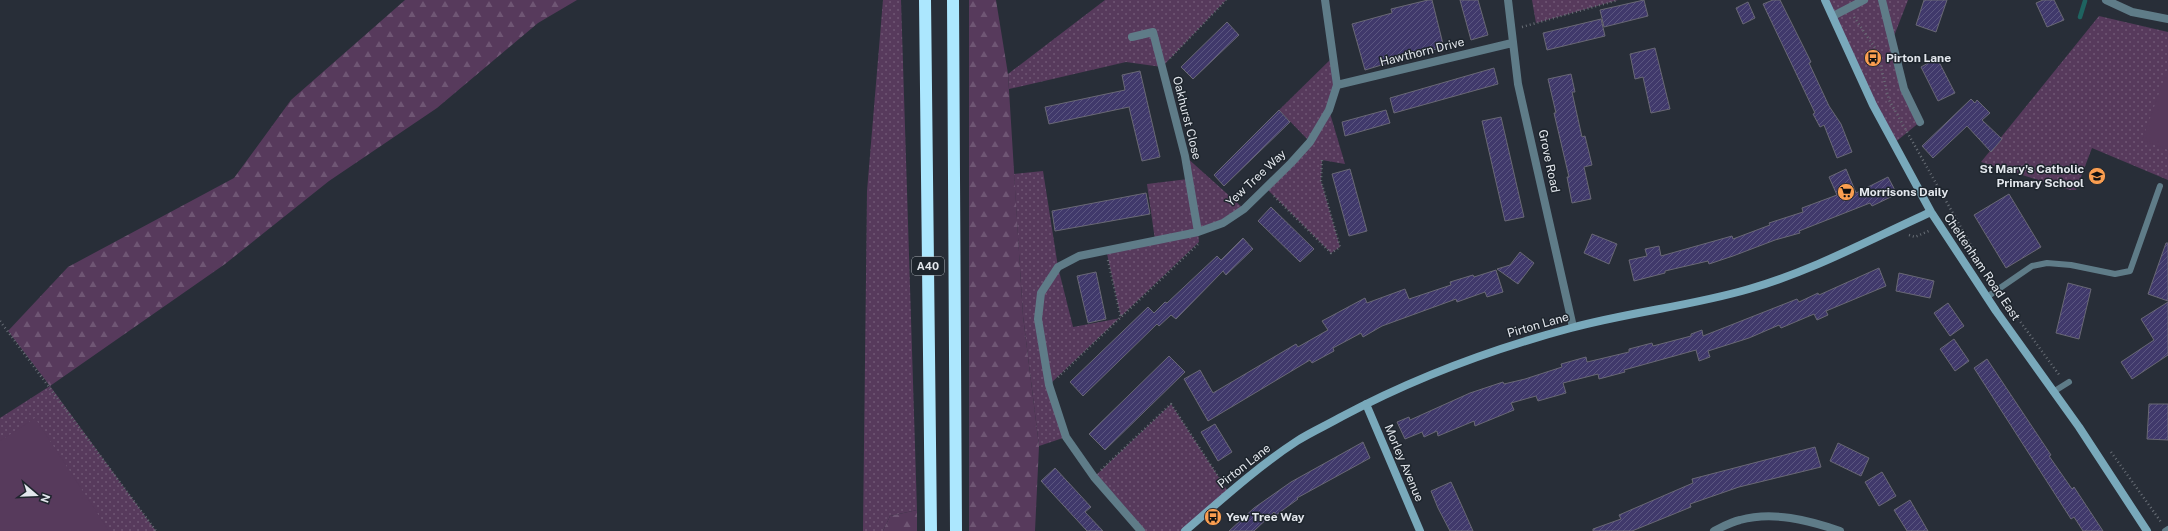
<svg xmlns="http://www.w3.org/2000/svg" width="2168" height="531" viewBox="0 0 2168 531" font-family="'Public Sans',sans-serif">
  <defs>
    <pattern id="green-dots" width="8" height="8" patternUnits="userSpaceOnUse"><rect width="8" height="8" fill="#573a5c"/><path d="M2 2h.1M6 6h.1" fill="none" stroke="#6f5674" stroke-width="1.8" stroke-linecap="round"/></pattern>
    <pattern id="forest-firs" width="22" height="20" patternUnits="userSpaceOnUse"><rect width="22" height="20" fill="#573a5c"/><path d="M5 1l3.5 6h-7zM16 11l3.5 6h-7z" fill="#6f5674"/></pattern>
    <pattern id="building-hatch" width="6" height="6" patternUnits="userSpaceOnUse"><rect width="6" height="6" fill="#40396b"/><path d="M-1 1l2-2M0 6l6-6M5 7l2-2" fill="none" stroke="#5b5680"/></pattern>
  </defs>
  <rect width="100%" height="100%" fill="#282e38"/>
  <path fill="url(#green-dots)" d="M 883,0 L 901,0 L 917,510 L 890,516 L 883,531 L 863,531 L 867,191 Z
    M 1105,0 L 1226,0 L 1162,67 L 1126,62 L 1009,89 L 1008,74 Z
    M 1532,0 L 1618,0 L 1536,23 Z
    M 1825,0 L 1908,0 L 1892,41 L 1904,89 L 1920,122 L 1893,144 Z
    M 2099,16 L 2168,32 L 2168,180 L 2092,148 L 2076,190 L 2070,190 L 1981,162 Z
    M 1334,56 L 1337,85 L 1329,110 L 1345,164 L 1322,160 L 1321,181 L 1340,247 L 1331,253 L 1266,188 L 1310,142 L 1279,110 Z
    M 1185,156 L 1244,209 L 1198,232 L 1199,242 L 1049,385 L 1066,437 L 1039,446 L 1023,316 L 1014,174 L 1043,171 L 1058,267 L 1073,327 L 1121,318 L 1106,249 L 1155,240 L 1147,184 L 1188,179 Z
    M 50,386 L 156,531 L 0,531 L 0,418 Z
    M 1171,404 L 1229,493 L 1185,531 L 1141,531 L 1094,477 Z"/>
  <path fill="url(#forest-firs)" d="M 405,0 L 577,0 L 538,23 L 437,108 L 329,181 L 225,264 L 50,386 L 8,331 L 68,267 L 234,178 L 291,100 Z
    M 969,0 L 996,0 L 1008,74 L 1023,316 L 1039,446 L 1035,531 L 969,531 Z
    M 917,510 L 917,531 L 883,531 L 890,516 Z"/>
  <path fill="#573a5c" d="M 2168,69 L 2168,150 L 2142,140 Z
    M 35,418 L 109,531 L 0,531 L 0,441 Z"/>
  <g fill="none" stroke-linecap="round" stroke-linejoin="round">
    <path stroke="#1e6360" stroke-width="4.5" d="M 2080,17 L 2085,1"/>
  </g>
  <path fill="url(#building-hatch)" stroke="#696875" d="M 1428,0 L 1432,0 L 1444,48 L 1431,50 L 1365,70 L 1352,24 L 1392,13 L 1391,9 Z
    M 1460,0 L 1478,0 L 1488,35 L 1471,40 Z
    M 1644,0 L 1648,16 L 1604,27 L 1600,10 Z
    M 1773,0 L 1780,0 L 1811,62 L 1809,63 L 1829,106 L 1841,124 L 1852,152 L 1837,158 L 1824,125 L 1820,127 L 1813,114 L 1815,113 L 1763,4 Z
    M 1924,0 L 1947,0 L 1936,32 L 1916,25 Z
    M 2043,0 L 2054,0 L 2064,20 L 2047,27 L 2036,3 Z
    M 1748,2 L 1755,18 L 1743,24 L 1736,8 Z
    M 1601,19 L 1605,36 L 1547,50 L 1543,33 Z
    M 1227,22 L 1239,35 L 1193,79 L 1181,67 Z
    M 1655,48 L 1670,109 L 1651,113 L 1643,77 L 1635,79 L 1630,54 Z
    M 1937,58 L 1955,93 L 1938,101 L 1921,67 Z
    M 1494,68 L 1498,84 L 1394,113 L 1390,98 Z
    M 1140,71 L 1160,157 L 1142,161 L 1129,107 L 1049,124 L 1045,107 L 1125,90 L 1122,75 Z
    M 1571,74 L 1575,92 L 1572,92 L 1582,137 L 1585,136 L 1592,165 L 1584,167 L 1591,199 L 1572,203 L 1567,177 L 1569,177 L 1554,113 L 1556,113 L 1548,79 Z
    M 1971,99 L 1975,103 L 1977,100 L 1990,113 L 1982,120 L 2002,139 L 1991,152 L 1967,126 L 1933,158 L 1922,146 Z
    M 1279,110 L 1290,122 L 1224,186 L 1214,175 Z
    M 1386,110 L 1390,123 L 1345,136 L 1342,122 Z
    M 1501,117 L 1524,217 L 1505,221 L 1482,121 Z
    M 1350,169 L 1367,231 L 1349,236 L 1332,174 Z
    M 1846,169 L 1856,193 L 1888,177 L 1897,194 L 1872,206 L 1870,203 L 1799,231 L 1800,233 L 1775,240 L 1733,256 L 1709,264 L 1708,261 L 1665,271 L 1665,273 L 1634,281 L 1629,260 L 1647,256 L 1645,249 L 1659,246 L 1661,256 L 1732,236 L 1733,239 L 1770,225 L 1769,223 L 1803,212 L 1802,208 L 1837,195 L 1829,177 Z
    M 1146,193 L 1150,214 L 1055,231 L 1052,211 Z
    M 2009,194 L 2041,247 L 2006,268 L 1974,215 Z
    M 1271,207 L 1314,249 L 1300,262 L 1258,221 Z
    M 1592,234 L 1617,244 L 1609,264 L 1584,253 Z
    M 1243,238 L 1253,249 L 1226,275 L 1223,271 L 1176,319 L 1171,315 L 1159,326 L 1157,324 L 1083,396 L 1070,382 L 1148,307 L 1154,313 L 1165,302 L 1167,303 L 1217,256 L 1221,260 Z
    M 2166,243 L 2168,243 L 2168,301 L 2148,294 Z
    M 1520,252 L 1534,263 L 1518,284 L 1497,269 L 1510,265 Z
    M 1879,268 L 1886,286 L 1826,311 L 1828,315 L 1817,320 L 1814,314 L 1781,328 L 1779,325 L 1749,338 L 1708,351 L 1710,357 L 1699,361 L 1696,350 L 1624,370 L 1625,372 L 1599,379 L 1598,374 L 1563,383 L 1566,393 L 1538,401 L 1536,396 L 1511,403 L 1514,410 L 1475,426 L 1474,421 L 1438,436 L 1437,431 L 1424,437 L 1422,432 L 1405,439 L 1397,422 L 1409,417 L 1410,420 L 1470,393 L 1503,382 L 1504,384 L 1525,379 L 1562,367 L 1561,364 L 1586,357 L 1587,362 L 1629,352 L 1629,349 L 1652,343 L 1653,346 L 1691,336 L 1691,334 L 1702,330 L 1703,336 L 1797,299 L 1799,302 L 1818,293 L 1819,295 Z
    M 1496,270 L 1503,292 L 1487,297 L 1485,292 L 1457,302 L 1456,299 L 1382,326 L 1363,337 L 1361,333 L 1333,348 L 1334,351 L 1312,363 L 1310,360 L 1208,421 L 1184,379 L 1200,370 L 1213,393 L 1296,344 L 1298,347 L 1328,330 L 1322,321 L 1365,298 L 1367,303 L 1405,289 L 1409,299 L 1451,285 L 1450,282 L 1473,275 L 1474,277 Z
    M 1096,272 L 1106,319 L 1088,323 L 1077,276 Z
    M 1899,273 L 1934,281 L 1930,298 L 1896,291 Z
    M 2068,283 L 2091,289 L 2079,339 L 2056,333 Z
    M 2168,302 L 2168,355 L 2132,379 L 2121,362 L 2154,340 L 2141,319 Z
    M 1948,303 L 1964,326 L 1950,336 L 1934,313 Z
    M 1954,339 L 1969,361 L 1955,371 L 1940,349 Z
    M 1169,356 L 1185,372 L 1105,450 L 1089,434 Z
    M 1987,359 L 2051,455 L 2049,456 L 2072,489 L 2074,487 L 2103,531 L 2083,531 L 2074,517 L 2071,519 L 1974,368 Z
    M 2149,404 L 2168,404 L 2168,440 L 2147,439 Z
    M 1215,424 L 1232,452 L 1218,461 L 1201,432 Z
    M 1363,442 L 1370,458 L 1297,498 L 1298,499 L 1276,515 L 1274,512 L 1254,531 L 1229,531 L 1254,508 L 1291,482 Z
    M 1838,443 L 1869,458 L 1861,476 L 1830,461 Z
    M 1815,447 L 1821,467 L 1739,487 L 1690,504 L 1691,507 L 1632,531 L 1593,531 L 1593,529 L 1621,519 L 1619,515 L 1693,483 L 1692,479 Z
    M 1055,468 L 1091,507 L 1085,512 L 1103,531 L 1087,531 L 1041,481 Z
    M 1882,472 L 1896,496 L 1879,506 L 1865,482 Z
    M 1451,482 L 1461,504 L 1473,531 L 1450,531 L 1438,508 L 1431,491 Z
    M 1910,500 L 1928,531 L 1907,531 L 1894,510 Z"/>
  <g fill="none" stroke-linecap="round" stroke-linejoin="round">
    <path stroke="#686e76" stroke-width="2.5" stroke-dasharray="1 3" stroke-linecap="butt" d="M 1854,17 L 1877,51 L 1889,100 L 1985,270
      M 1522,27 L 1618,0
      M 1170,58 L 1226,0
      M 1274,196 L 1331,253 L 1340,247 L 1321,181 L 1322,160
      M 1909,235 L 1915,237 L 1931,230
      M 1108,260 L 1121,318
      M 2011,309 L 2060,376
      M 0,321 L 156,531
      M 1058,377 L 1198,244
      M 2111,452 L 2161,522
      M 1101,470 L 1171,404 L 1223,484"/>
    <path stroke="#5f7c88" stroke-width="6" d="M 1987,297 L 2032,266 L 2047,263 L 2071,265 L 2115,274 L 2130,271 L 2160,186
      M 2053,392 L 2069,382
      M 2165,531 L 2168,529"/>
    <path stroke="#5f7c88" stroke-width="8" d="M 1508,0 L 1518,84 L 1573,327
      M 1882,0 L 1904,89 L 1920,122
      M 2106,0 L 2132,12 L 2168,19
      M 1833,16 L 1864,0
      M 1132,37 L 1153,32 L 1185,156 L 1198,232
      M 1337,85 L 1512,43
      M 1141,531 L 1094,477 L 1066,437 L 1049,385 L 1038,319 L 1041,293 L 1058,267 L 1079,256 L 1198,232 L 1223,223 L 1244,209 L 1291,163 L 1310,142 L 1329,110 L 1337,85 L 1325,0
      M 1714,531 C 1722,527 1731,522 1740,520 C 1773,511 1808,520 1840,531"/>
    <path stroke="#79a9bb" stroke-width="8" d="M 1825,0 L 1873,105 L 1931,212 L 1996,311 L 2079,427 L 2147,531
      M 1366,404 L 1420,531
      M 1185,531 C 1221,500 1257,467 1297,441 C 1311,432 1327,425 1341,417 C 1414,378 1492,349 1571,328 C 1630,312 1691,306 1749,289 C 1812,271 1871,239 1931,212"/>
    <path stroke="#ace7fe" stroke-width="12" d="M 925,0 L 931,531
      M 953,0 L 956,531"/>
  </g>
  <defs>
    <symbol id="bus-disc" viewBox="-11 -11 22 22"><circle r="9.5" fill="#fb9e50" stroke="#1e252d"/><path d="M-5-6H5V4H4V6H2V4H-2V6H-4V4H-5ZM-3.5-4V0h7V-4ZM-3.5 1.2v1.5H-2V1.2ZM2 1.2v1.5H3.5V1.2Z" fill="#111"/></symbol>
    <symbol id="school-disc" viewBox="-11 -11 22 22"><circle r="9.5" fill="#fb9e50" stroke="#1e252d"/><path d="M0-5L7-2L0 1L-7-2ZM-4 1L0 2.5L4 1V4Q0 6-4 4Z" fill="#111"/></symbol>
    <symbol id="supermarket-disc" viewBox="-11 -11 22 22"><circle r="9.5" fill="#fb9e50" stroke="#1e252d"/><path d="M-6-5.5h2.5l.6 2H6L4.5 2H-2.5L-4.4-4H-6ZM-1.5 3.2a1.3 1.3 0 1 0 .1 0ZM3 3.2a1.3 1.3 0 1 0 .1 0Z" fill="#111"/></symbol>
  </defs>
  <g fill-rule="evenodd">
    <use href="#bus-disc" x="1863" y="48" width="20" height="20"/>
    <use href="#school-disc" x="2087" y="166" width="20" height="20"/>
    <use href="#supermarket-disc" x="1836" y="182" width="20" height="20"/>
    <use href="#bus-disc" x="1203" y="507" width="20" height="20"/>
  </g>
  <g text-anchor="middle" stroke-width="3" stroke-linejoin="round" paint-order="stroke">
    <rect fill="#1e252d" stroke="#a8adb3" stroke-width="1" x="912" y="257" width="32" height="18" rx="3"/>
    <g font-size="11" font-weight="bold" fill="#e3e7ed">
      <text x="928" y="270">A40</text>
    </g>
    <g font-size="12" fill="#e3e7ed" stroke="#1e252d">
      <text transform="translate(1422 52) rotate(-14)" y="4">Hawthorn Drive</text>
      <text transform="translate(1187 118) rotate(76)" y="4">Oakhurst Close</text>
      <text transform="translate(1549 161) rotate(78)" y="4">Grove Road</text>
      <text transform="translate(1256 178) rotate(-43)" y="4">Yew Tree Way</text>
      <text transform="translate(1982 267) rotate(56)" y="4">Cheltenham Road East</text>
      <text transform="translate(1538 325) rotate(-16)" y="4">Pirton Lane</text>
      <text transform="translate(1404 463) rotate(67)" y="4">Morley Avenue</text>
      <text transform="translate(1244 466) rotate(-38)" y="4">Pirton Lane</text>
    </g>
    <g font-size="12" font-weight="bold" fill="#e3e7ed" stroke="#1e252d" text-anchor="start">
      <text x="1886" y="62">Pirton Lane</text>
      <text x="2084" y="173" text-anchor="end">St Mary's Catholic<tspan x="2084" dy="14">Primary School</tspan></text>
      <text x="1859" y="196">Morrisons Daily</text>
      <text x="1226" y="521">Yew Tree Way</text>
    </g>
  </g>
  <g transform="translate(36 495) rotate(109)" stroke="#1e252d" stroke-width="3" paint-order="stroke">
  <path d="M0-3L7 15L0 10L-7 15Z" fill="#e3e7ed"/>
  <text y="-6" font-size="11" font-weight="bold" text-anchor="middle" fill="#e3e7ed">N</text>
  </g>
</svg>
